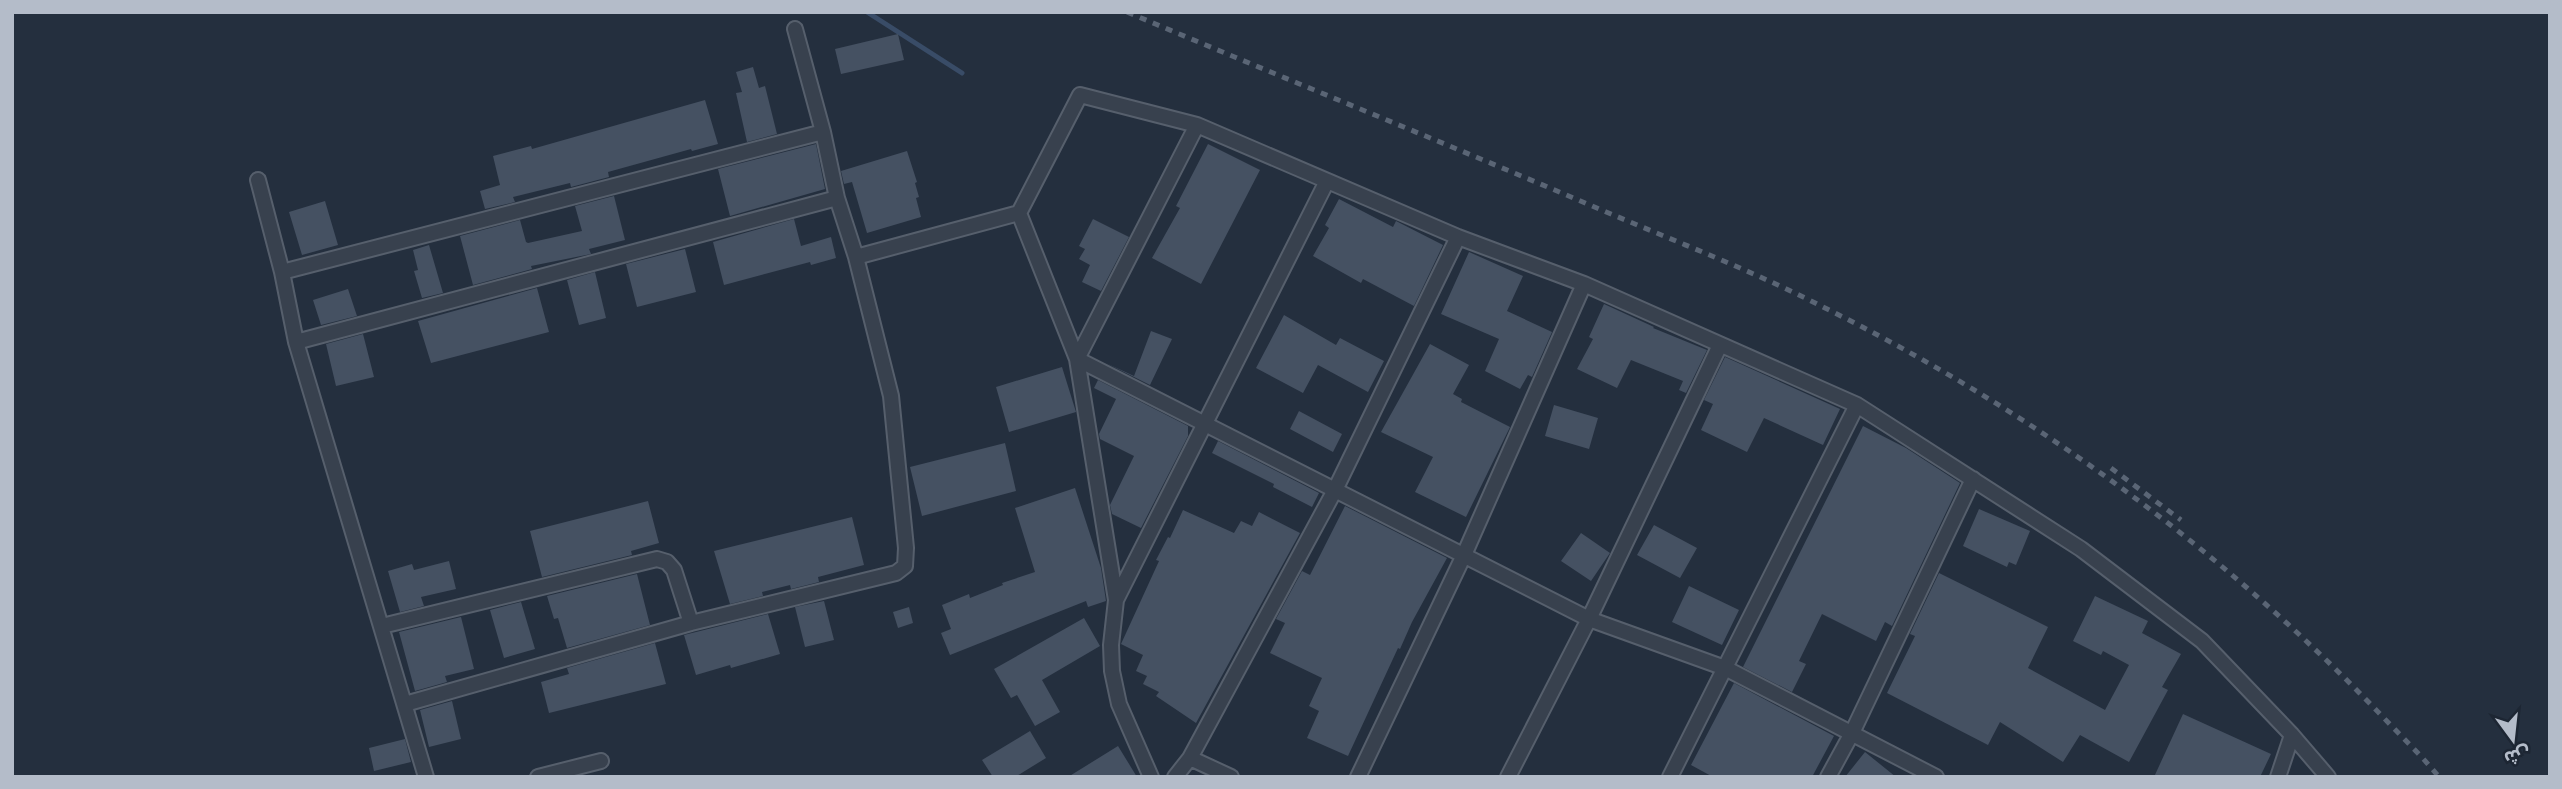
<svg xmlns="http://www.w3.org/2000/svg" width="2562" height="789" viewBox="0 0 2562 789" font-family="'PT Sans Narrow','Noto Sans Arabic',sans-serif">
  <rect width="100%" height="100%" fill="#242f3e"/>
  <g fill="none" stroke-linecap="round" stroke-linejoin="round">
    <path stroke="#394c67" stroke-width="5" d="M 867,12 L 962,73"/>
  </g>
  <path fill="#455162" d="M 898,34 L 904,60 L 841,74 L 835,49 Z
    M 753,67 L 759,88 L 765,86 L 777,134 L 747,142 L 736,93 L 742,92 L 736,72 Z
    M 705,100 L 718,144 L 692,151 L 691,149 L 608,172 L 609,177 L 571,187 L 570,183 L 513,197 L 515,202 L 485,209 L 480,191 L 500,185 L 493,156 L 531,146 L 532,149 Z
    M 816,144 L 825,189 L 730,216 L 718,169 Z
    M 1208,144 L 1260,170 L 1201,284 L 1152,258 L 1180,208 L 1176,206 Z
    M 907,151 L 917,182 L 915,183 L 919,197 L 916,198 L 921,217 L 867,233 L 852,182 L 844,184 L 841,171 Z
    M 614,196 L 625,240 L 589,249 L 591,254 L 531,266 L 532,269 L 473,285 L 460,236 L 520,220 L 526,242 L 528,243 L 582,231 L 575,206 Z
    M 1339,199 L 1393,227 L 1396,221 L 1443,245 L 1414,306 L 1363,279 L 1361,283 L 1313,256 L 1329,228 L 1325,225 Z
    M 325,201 L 338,245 L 302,255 L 289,212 Z
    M 794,219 L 801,246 L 831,237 L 836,258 L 811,265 L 810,262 L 724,285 L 713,242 Z
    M 1093,219 L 1129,237 L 1101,291 L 1082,282 L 1090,265 L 1079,259 L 1085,249 L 1079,246 Z
    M 429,245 L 443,293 L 422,298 L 414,271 L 418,270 L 413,250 Z
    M 685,249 L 696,292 L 637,307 L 626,264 Z
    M 1469,252 L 1523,276 L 1507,311 L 1552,332 L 1532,377 L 1528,375 L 1520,389 L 1485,371 L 1499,339 L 1441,314 Z
    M 595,272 L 606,318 L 579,325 L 567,280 Z
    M 537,288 L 549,332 L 431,363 L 418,321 Z
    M 348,289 L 357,316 L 321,325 L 313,300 Z
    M 1604,304 L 1654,327 L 1653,328 L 1707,350 L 1686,393 L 1679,390 L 1683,381 L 1631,360 L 1617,388 L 1577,369 L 1593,339 L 1589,337 Z
    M 1284,315 L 1336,345 L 1340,338 L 1384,361 L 1368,392 L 1318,365 L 1303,393 L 1256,368 Z
    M 1151,331 L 1172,339 L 1150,385 L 1106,363 L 1134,376 Z
    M 363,334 L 374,377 L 336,386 L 326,344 Z
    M 1430,344 L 1469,365 L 1453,394 L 1462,399 L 1461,402 L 1510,427 L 1466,517 L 1415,492 L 1433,457 L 1381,432 Z
    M 1725,357 L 1840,409 L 1823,445 L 1764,418 L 1747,452 L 1701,430 L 1713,404 L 1704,400 Z
    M 1062,367 L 1076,412 L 1009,432 L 996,387 Z
    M 1098,380 L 1188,426 L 1188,436 L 1141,528 L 1112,514 L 1110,505 L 1134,456 L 1100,439 L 1099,434 L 1116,399 L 1094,388 Z
    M 1554,405 L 1598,418 L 1589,449 L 1545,436 Z
    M 1299,411 L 1342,434 L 1333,452 L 1290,429 Z
    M 1863,426 L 1906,448 L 1960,483 L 1892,626 L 1885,622 L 1876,641 L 1822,614 L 1799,661 L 1806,664 L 1792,692 L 1743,667 Z
    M 1218,441 L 1319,493 L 1312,507 L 1273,487 L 1274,484 L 1212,453 Z
    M 1005,443 L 1016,491 L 922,516 L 910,467 Z
    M 1075,488 L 1101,568 L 1106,601 L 1088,607 L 1086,601 L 950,655 L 941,633 L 951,629 L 942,605 L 969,594 L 970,598 L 1003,585 L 1002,583 L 1035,572 L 1015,508 Z
    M 648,501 L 659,543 L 631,551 L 632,555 L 542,577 L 530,531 Z
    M 1345,506 L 1447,558 L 1412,622 L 1400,649 L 1398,648 L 1348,756 L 1307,738 L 1319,711 L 1309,706 L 1322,678 L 1270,653 L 1285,623 L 1276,619 L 1302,571 L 1310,575 Z
    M 1979,509 L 2030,531 L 2016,565 L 2009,562 L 2007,567 L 1963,546 Z
    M 1183,510 L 1234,533 L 1241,521 L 1252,526 L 1259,512 L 1300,533 L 1196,723 L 1156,696 L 1159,692 L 1143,684 L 1147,676 L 1136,671 L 1143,655 L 1121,644 L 1159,561 L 1156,560 L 1168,537 L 1170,538 Z
    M 852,517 L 864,565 L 818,577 L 819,582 L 791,589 L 790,585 L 762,592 L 763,596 L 730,604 L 714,551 Z
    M 1654,525 L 1697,548 L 1680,578 L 1637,555 Z
    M 1581,533 L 1610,553 L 1591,581 L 1561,561 Z
    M 449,561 L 456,589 L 421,597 L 424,606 L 400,612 L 388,571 L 412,564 L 414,570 Z
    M 1939,573 L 2048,627 L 2028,668 L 2105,710 L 2129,665 L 2103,651 L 2101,655 L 2073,641 L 2095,596 L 2148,621 L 2142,633 L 2181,654 L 2162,687 L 2168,690 L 2129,762 L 2080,735 L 2063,762 L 2000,722 L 1988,745 L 1887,693 L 1915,636 L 1910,634 Z
    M 637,574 L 650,625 L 567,648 L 558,618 L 554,619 L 547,596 Z
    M 1689,586 L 1739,610 L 1722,645 L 1672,622 Z
    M 824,601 L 834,640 L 805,647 L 795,607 Z
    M 521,602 L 535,649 L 504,658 L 490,610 Z
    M 909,607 L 913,623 L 898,628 L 893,612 Z
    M 768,614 L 780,654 L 731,668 L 730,665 L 696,675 L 684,635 Z
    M 461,617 L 474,669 L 445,676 L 447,682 L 415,691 L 399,632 Z
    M 1084,618 L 1100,646 L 1042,680 L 1060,712 L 1035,726 L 1017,695 L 1011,698 L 994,669 Z
    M 655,643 L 666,684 L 549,713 L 541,682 L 569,674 L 567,668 Z
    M 1734,683 L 1834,736 L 1812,777 L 1713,777 L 1691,765 Z
    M 452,701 L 461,739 L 429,747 L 420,710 Z
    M 2183,714 L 2271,754 L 2260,777 L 2154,777 Z
    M 1030,731 L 1046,758 L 1015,777 L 993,777 L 982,760 Z
    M 405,739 L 411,762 L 374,771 L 369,748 Z
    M 1118,746 L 1137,777 L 1068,777 Z
    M 1865,752 L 1896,777 L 1845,777 Z"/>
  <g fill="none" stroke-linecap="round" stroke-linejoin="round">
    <defs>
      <path id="minor" d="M 1197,125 L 1077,359 L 1589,619 L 1725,668 L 1936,777
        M 258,180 L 282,272 L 296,342 L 426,777
        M 856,257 L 1019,213
        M 282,272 L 823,132
        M 296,342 L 837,198
        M 1116,600 L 1327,181
        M 382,626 L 657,559 L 667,562 L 674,570 L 691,623
        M 405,704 L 691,623 L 896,573 L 905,566 L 906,548 L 891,396 L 856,257 L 837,198 L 823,132 L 795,29
        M 1190,758 L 1231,777
        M 538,777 L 601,761
        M 1151,777 L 1119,704 L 1112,671 L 1111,645 L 1116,600 L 1077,359 L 1019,213 L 1080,95 L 1197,125 L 1458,237 L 1584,284 L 1857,405 L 2081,549 L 2202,641 L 2292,735 L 2328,777
        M 1175,777 L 1190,758 L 1335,490 L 1458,237
        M 1358,777 L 1464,555 L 1584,284
        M 1508,777 L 1589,619 L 1720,345
        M 1670,777 L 1857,405
        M 1828,777 L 1852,733 L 1973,479
        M 2278,777 L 2292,735"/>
    </defs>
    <use href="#minor" stroke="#565f6c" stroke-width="18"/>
    <use href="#minor" stroke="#38414e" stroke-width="14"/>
    <path stroke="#5a6575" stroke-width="5" stroke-dasharray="7 7" stroke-linecap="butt" d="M 1127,12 C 1288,80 1450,145 1611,214 C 1682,244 1755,272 1823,307 C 2031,410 2221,548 2381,715 C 2401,736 2421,755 2439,777
      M 2111,468 L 2181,520"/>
  </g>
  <rect width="2562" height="789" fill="none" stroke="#b4bcc9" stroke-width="28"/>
  <g transform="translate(2513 740) rotate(165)" stroke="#1d2633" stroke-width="5" paint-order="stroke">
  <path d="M0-5L12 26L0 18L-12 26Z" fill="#b4bcc9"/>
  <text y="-10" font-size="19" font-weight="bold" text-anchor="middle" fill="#b4bcc9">ش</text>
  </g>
</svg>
